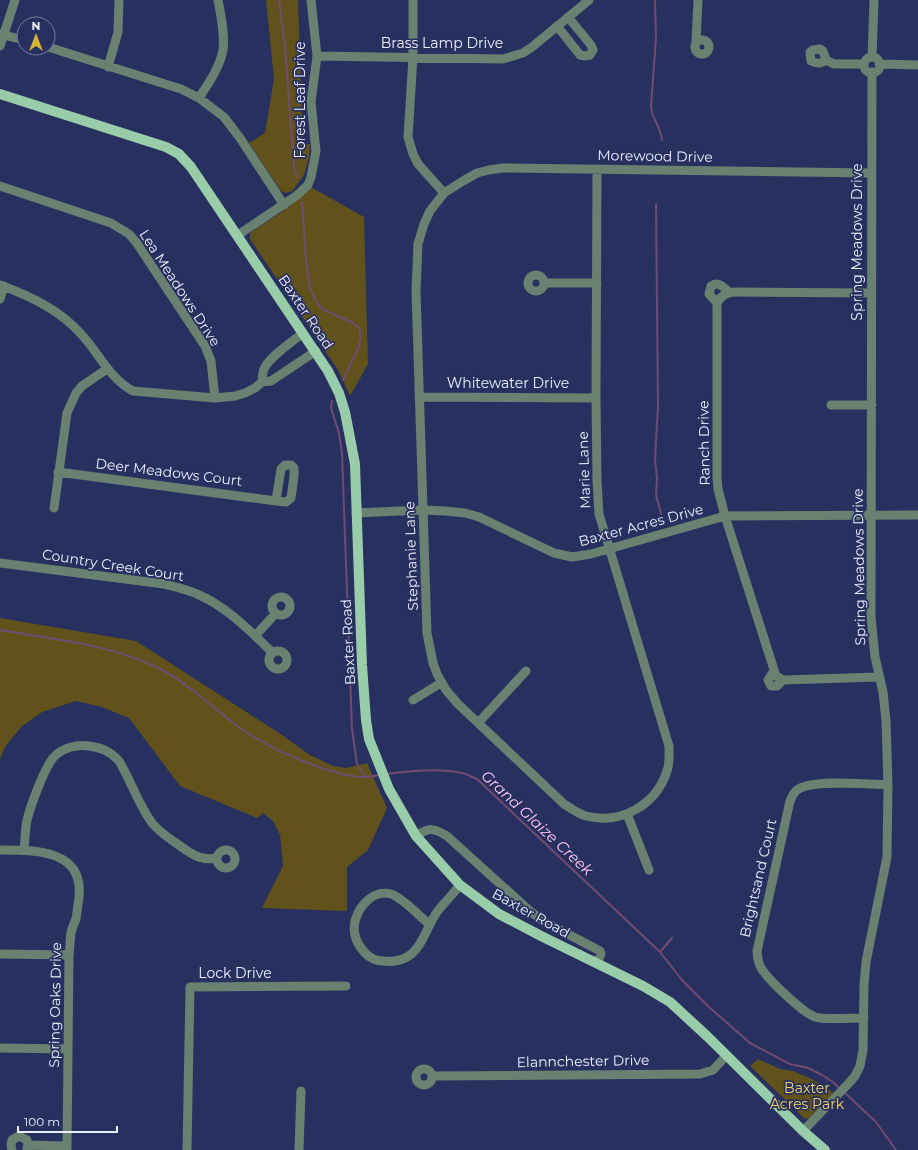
<svg xmlns="http://www.w3.org/2000/svg" width="918" height="1150" viewBox="0 0 918 1150" font-family="Montserrat,sans-serif">
  <rect width="100%" height="100%" fill="#283060"/>
  <path fill="#60521a" d="M 266,0 L 298,0 L 303,144 L 310,144 L 309,158 L 304,175 L 292,191 L 286,193 L 281,191 L 249,143 L 265,133 L 274,79 Z
    M 309,186 L 364,217 L 368,364 L 350,396 L 338,370 L 250,239 L 250,233 L 289,207 Z
    M 0,618 L 136,641 L 279,733 L 310,755 L 333,766 L 346,768 L 367,763 L 387,808 L 368,850 L 347,867 L 347,911 L 262,908 L 283,866 L 280,835 L 273,821 L 263,813 L 257,818 L 180,786 L 129,718 L 102,707 L 76,701 L 42,712 L 21,727 L 5,747 L 0,759 Z
    M 758,1059 L 780,1069 L 793,1071 L 812,1079 L 834,1093 L 809,1118 L 805,1119 L 750,1066 Z"/>
  <g fill="none" stroke-linecap="round" stroke-linejoin="round">
    <path stroke="#724b72" stroke-width="2" d="M 279,0 L 285,47 L 294,167 L 297,177
      M 655,0 L 656,38 L 651,107 C 652,119 661,127 662,140
      M 302,202 L 306,258 L 310,288 L 315,300 L 322,309 L 353,323 L 359,328 L 361,337 L 358,349 L 343,380
      M 656,204 L 658,406 L 655,459 L 657,478 L 656,495 L 661,514
      M 332,401 L 331,408 L 339,433 L 342,453 L 352,729 L 357,764 L 365,776
      M 0,630 C 52,639 108,644 156,667 C 189,682 216,712 246,732 C 274,751 331,776 364,777 C 369,777 374,776 379,775
      M 386,774 C 407,771 441,768 462,773 C 467,774 472,777 477,779 L 660,952 L 682,980 L 709,1007 L 750,1043 L 790,1064 L 808,1068 L 822,1075 L 833,1082 L 840,1089
      M 660,952 L 672,938
      M 844,1092 L 876,1122 L 896,1150"/>
    <path stroke="#688170" stroke-width="9" d="M 413,0 L 413,57 L 408,137 L 413,154 L 418,164 L 444,193
      M 557,26 L 580,55 L 585,56 L 590,55 L 593,50 L 591,45 L 568,17
      M 0,34 L 24,40
      M695 47a7 7 0 1 1 14 0a7 7 0 1 1-14 0Z
      M 696,42 L 698,0
      M 0,46 L 15,0
      M 48,47 L 181,89 L 199,98 L 224,117 L 240,138 L 284,205
      M 317,56 L 503,59 L 523,53 L 532,47 L 589,0
      M 872,57 L 874,0
      M864 65a8 8 0 1 1 16 0a8 8 0 1 1-16 0Z
      M 826,60 L 823,51 L 820,49 L 813,50 L 810,52 L 811,61 C 817,64 821,64 826,60 L 834,64 L 864,64
      M 879,64 L 918,65
      M 108,67 L 118,32 L 119,0
      M 199,98 C 208,84 220,67 223,50 C 225,34 221,16 218,0
      M 597,169 L 596,398 L 597,480 L 599,514 L 669,746 C 669,754 670,763 667,771 C 656,805 621,825 586,816 C 578,814 571,808 564,804 L 458,704 L 446,690 L 437,674 L 433,663 L 427,633 L 416,291 L 418,244 L 424,224 L 430,211 L 444,193 L 463,181 L 477,173 L 489,170 L 503,168 L 871,173
      M 0,186 L 111,223 L 129,234 L 136,242 L 205,346 L 211,361 L 215,398
      M 238,235 L 296,196 L 308,185 L 311,177 L 316,151 L 311,102 L 317,56 L 311,0
      M528 283a8 8 0 1 1 16 0a8 8 0 1 1-16 0Z
      M 544,283 L 597,283
      M 0,285 C 30,296 60,310 81,334 C 99,353 109,378 133,391 L 215,398 L 235,396 L 245,393 L 255,388 L 262,382 L 271,381 L 316,351
      M 871,293 L 736,292 C 727,292 721,295 717,303 L 717,477 L 718,489 L 725,516 L 776,676 L 783,680 L 879,677
      M 0,299 L 4,286
      M 717,303 L 709,294 L 711,286 C 719,281 723,287 729,292
      M 262,382 C 263,378 262,373 264,369 C 269,357 293,341 303,333
      M 419,397 L 596,398
      M 831,405 L 872,405
      M 58,472 L 276,501 L 286,502 L 291,498 L 294,476 L 294,468 L 291,465 L 285,465 L 281,469 L 276,501
      M 54,508 L 67,413 L 76,393 L 82,386 L 107,369
      M 356,513 L 423,510 L 445,511 L 465,513 L 479,517 L 554,553 L 572,557 L 591,554 L 725,516 L 918,515
      M 0,563 L 164,584 C 175,587 186,589 197,594 C 226,606 250,631 273,653
      M272 606a9 9 0 1 1 18 0a9 9 0 1 1-18 0Z
      M 255,636 L 276,613
      M269 660a9 9 0 1 1 18 0a9 9 0 1 1-18 0Z
      M 774,671 L 768,680 L 771,686 L 777,686 L 783,680
      M 413,700 L 441,683
      M 478,723 L 526,671
      M 627,814 L 649,870
      M 416,836 C 429,827 434,828 447,836 L 531,912 L 545,922 L 600,951 L 601,954 L 597,963
      M 0,850 C 34,850 84,849 79,897 C 78,904 77,912 76,919 C 74,924 72,928 71,933 C 70,940 70,948 69,955 L 67,1150
      M 24,850 C 25,842 25,834 26,826 C 28,811 44,769 53,758 C 61,748 77,744 89,746 C 102,748 110,751 119,761 C 131,781 138,804 152,823 C 161,834 172,840 183,848 C 194,856 204,861 217,858
      M217 859a9 9 0 1 1 18 0a9 9 0 1 1-18 0Z
      M 429,924 C 419,916 403,898 391,894 C 370,888 350,915 355,935 C 356,942 360,947 365,953 C 370,958 376,961 383,961 C 391,962 400,961 407,957 C 422,949 427,926 437,912 C 444,903 453,894 460,885
      M 0,954 L 69,955
      M 864,1018 C 853,1018 823,1020 815,1017 C 802,1012 766,978 760,966 C 758,961 757,956 757,951 L 790,801 C 792,797 793,793 797,790 C 810,779 869,784 888,785
      M 0,1048 L 68,1049
      M416 1077a8 8 0 1 1 16 0a8 8 0 1 1-16 0Z
      M 432,1076 L 700,1074 L 713,1070 L 726,1056
      M 803,1131 L 849,1083 L 855,1076 L 860,1066 L 863,1050 L 864,985 L 866,962 L 887,857 L 888,785 L 886,721 L 883,692 L 875,657 L 871,617 L 872,72
      M 28,1145 L 67,1146
      M 12,1150 L 11,1145 L 12,1140 L 19,1136 L 27,1140 L 28,1145 L 27,1149
      M 187,1150 L 190,987 L 346,986
      M 299,1150 L 301,1091"/>
    <path stroke="#99cca9" stroke-width="10" d="M 0,94 L 166,147 L 179,154 L 191,167 L 328,371 L 339,393 L 345,412 L 355,464 L 362,665 L 366,720 L 369,739 L 389,789 L 416,836 L 460,885 L 499,914 L 541,936 L 643,986 L 670,1002 L 708,1037 L 803,1131 L 825,1150"/>
  </g>
  <g text-anchor="middle" stroke-width="3.5" stroke-linejoin="round" paint-order="stroke">
    <g font-size="14" fill="#eceffc" stroke="#283060">
      <text x="442" y="48">Brass Lamp Drive</text>
      <text transform="translate(300 100) rotate(-90)" y="5">Forest Leaf Drive</text>
      <text transform="translate(655 156) rotate(1)" y="5">Morewood Drive</text>
      <text transform="translate(857 242) rotate(-90)" y="5">Spring Meadows Drive</text>
      <text transform="translate(180 288) rotate(57)" y="5">Lea Meadows Drive</text>
      <text transform="translate(306 312) rotate(56)" y="5">Baxter Road</text>
      <text x="508" y="388">Whitewater Drive</text>
      <text transform="translate(704 443) rotate(-91)" y="5">Ranch Drive</text>
      <text transform="translate(584 470) rotate(-92)" y="5">Marie Lane</text>
      <text transform="translate(169 472) rotate(7)" y="5">Deer Meadows Court</text>
      <text transform="translate(641 525) rotate(-15)" y="5">Baxter Acres Drive</text>
      <text transform="translate(411 556) rotate(-92)" y="5">Stephanie Lane</text>
      <text transform="translate(113 565) rotate(9)" y="5">Country Creek Court</text>
      <text transform="translate(859 567) rotate(-91)" y="5">Spring Meadows Drive</text>
      <text transform="translate(348 642) rotate(-93)" y="5">Baxter Road</text>
      <text transform="translate(758 878) rotate(-77)" y="5">Brightsand Court</text>
      <text transform="translate(531 913) rotate(29)" y="5">Baxter Road</text>
      <text x="235" y="978">Lock Drive</text>
      <text transform="translate(55 1005) rotate(-89)" y="5">Spring Oaks Drive</text>
      <text transform="translate(583 1061) rotate(-1)" y="5">Elannchester Drive</text>
    </g>
    <g font-size="14" fill="#f1d362" stroke="#283060">
      <text x="807" y="1093">Baxter<tspan x="807" dy="16">Acres Park</tspan></text>
    </g>
    <g font-size="15" font-style="italic" fill="#ffc9f3" stroke="#283060">
      <text transform="translate(537 823) rotate(43)" y="5">Grand Glaize Creek</text>
    </g>
  </g>
  <g transform="translate(36 36)"><circle r="19" fill="#283060" stroke="#767c9e"/>
  <path d="M0-3L7 15L0 10L-7 15Z" fill="#d5b534"/>
  <text y="-6" font-size="11" font-weight="bold" text-anchor="middle" fill="#eceffc">N</text>
  </g>
  <path d="M18 1126v6h99v-6" fill="none" stroke="#eceffc" stroke-width="2"/>
  <text x="24" y="1126" font-size="12" fill="#eceffc" stroke="#283060" stroke-width="3" paint-order="stroke">100 m</text>
</svg>
